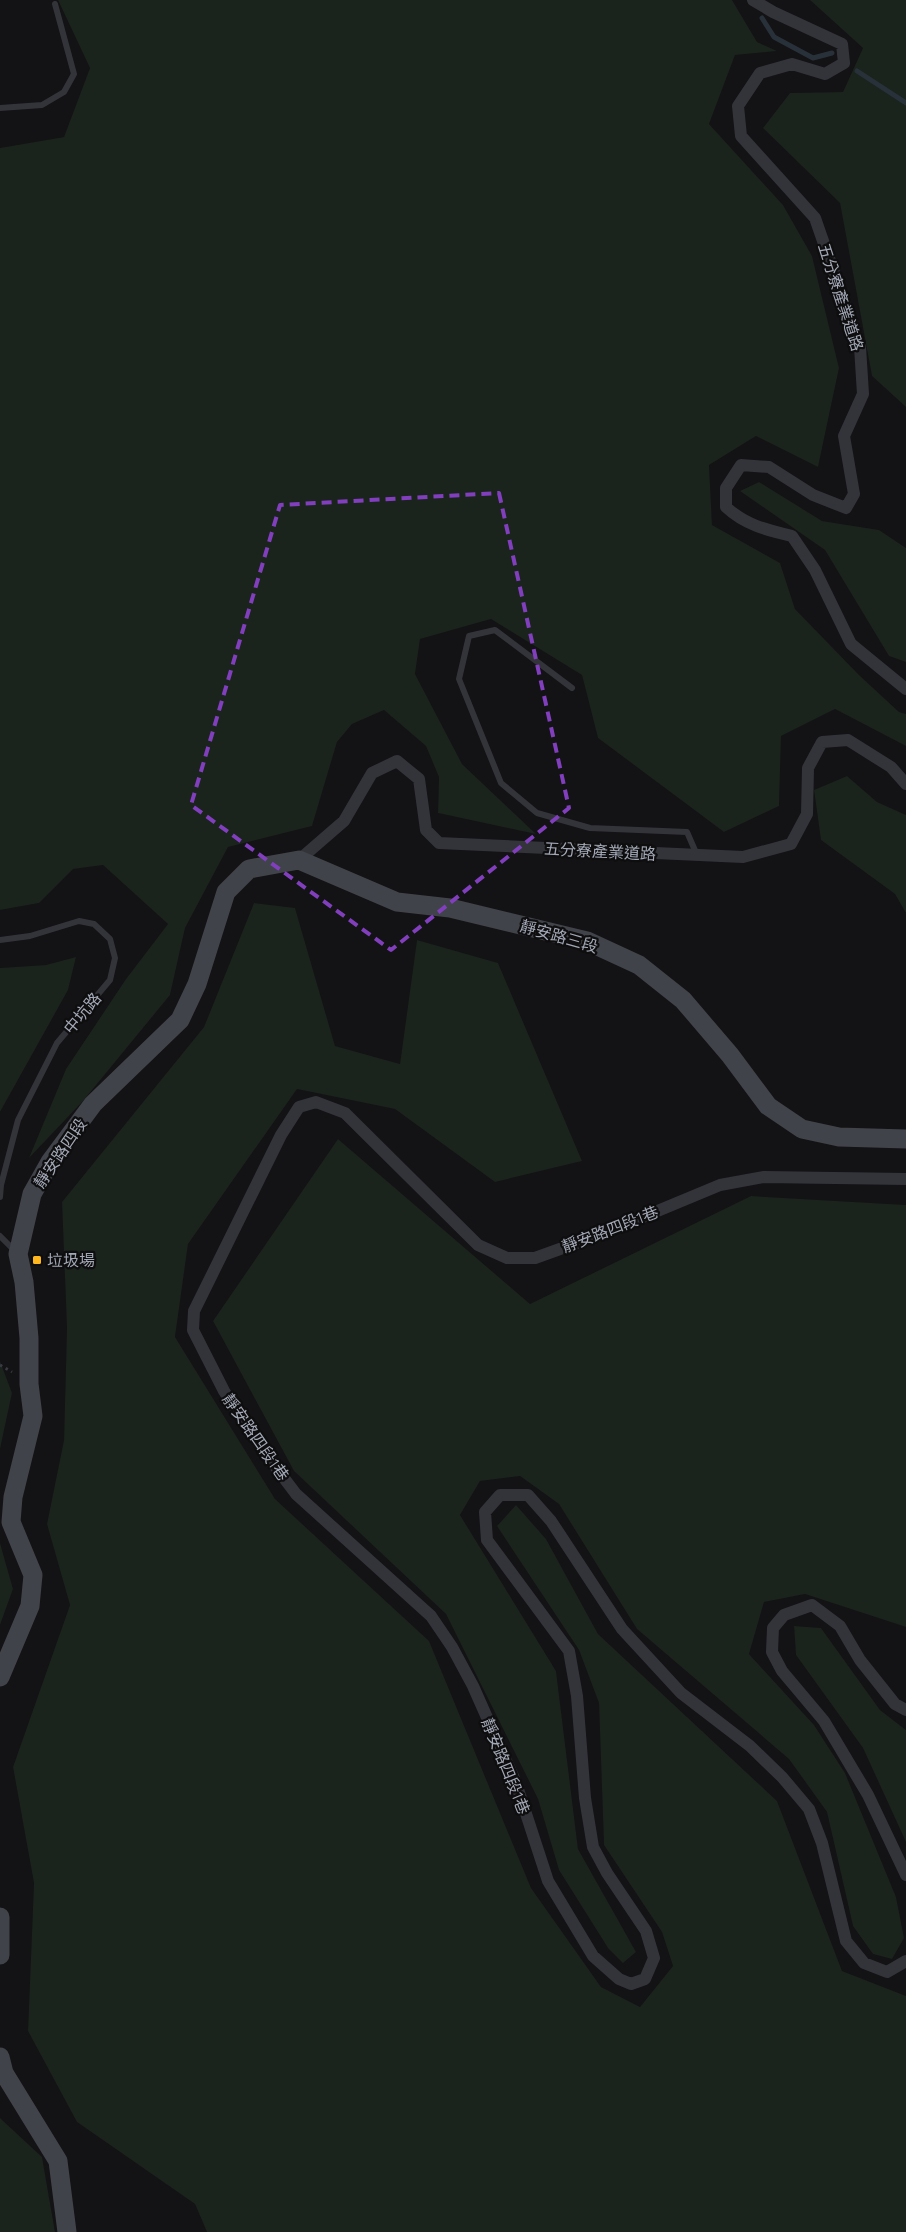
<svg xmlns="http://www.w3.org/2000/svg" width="906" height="2232" viewBox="0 0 906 2232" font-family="Quicksand,'Noto Sans TC',sans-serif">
  <rect width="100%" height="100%" fill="#131214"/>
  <path fill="#1a231c" d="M 58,0 L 732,0 L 757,42 L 777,51 L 735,55 L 709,124 L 783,205 L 812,256 L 839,368 L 818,467 L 756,436 L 709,465 L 712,525 L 780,563 L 795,609 L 859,675 L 899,712 L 906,714 L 906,746 L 835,709 L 781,736 L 779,806 L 724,832 L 598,738 L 582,675 L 491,619 L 420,639 L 415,674 L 462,764 L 536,834 L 438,813 L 439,777 L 426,746 L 384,710 L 352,724 L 337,742 L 312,826 L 228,847 L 185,928 L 170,995 L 83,1101 L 29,1158 L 66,1069 L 126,979 L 168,924 L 103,865 L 73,869 L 39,903 L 0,910 L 0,148 L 64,137 L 90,68 Z
    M 810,0 L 906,0 L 906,407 L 872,376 L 840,203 L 763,128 L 790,93 L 843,92 L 863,48 Z
    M 759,482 L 822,521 L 879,530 L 906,548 L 906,662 L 889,656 L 825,550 L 740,491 Z
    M 847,776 L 877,802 L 906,815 L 906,913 L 895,894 L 821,840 L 814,790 Z
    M 254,903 L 295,908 L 335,1046 L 400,1064 L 417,940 L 498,963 L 582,1161 L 495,1182 L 395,1109 L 297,1089 L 188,1244 L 175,1337 L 275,1499 L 429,1641 L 531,1888 L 601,1987 L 640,2007 L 673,1966 L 662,1932 L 604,1845 L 599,1703 L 579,1650 L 497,1526 L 516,1505 L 546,1539 L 598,1634 L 777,1801 L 842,1971 L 906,1996 L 906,2232 L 207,2232 L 195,2204 L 77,2122 L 28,2031 L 34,1883 L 13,1767 L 70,1605 L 47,1524 L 64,1440 L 67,1328 L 62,1202 L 204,1027 Z
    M 76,957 L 68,990 L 0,1112 L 0,968 L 46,965 Z
    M 338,1139 L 530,1304 L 751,1196 L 906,1205 L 906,1627 L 805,1594 L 764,1602 L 749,1654 L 814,1725 L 845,1773 L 896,1897 L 904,1938 L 892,1959 L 873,1954 L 853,1926 L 827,1812 L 789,1759 L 637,1629 L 559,1504 L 520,1476 L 480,1481 L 460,1515 L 556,1671 L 578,1849 L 636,1952 L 623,1963 L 608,1948 L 559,1870 L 538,1799 L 446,1614 L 294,1471 L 213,1321 Z
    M 0,1361 L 12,1393 L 0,1449 Z
    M 0,1543 L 13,1589 L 0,1625 Z
    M 794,1626 L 821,1628 L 880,1710 L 906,1730 L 906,1842 L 863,1748 L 796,1655 Z
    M 0,2118 L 42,2157 L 55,2232 L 0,2232 Z"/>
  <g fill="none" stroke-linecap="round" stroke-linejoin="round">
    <path stroke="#283139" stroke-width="5" d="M 762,18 L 774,37 L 813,58 L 832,53
      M 857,71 L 906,103"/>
    <path stroke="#393b41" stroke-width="3" stroke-dasharray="2.5 4" stroke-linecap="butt" d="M 0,1365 L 12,1372"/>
    <path stroke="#33343a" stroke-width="6" d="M 0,108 L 42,105 L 64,92 L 74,74 L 55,4
      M 572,688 L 495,630 L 469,636 L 459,679 L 501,783 L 537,813 L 590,828 L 687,832 L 697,855
      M 0,940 L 30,936 L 79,921 L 94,924 L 110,939 L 115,958 L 110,980 L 57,1043 L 18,1120 L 1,1185 L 0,1197
      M 0,1236 L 15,1251"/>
    <path stroke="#33343a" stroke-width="12" d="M 753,0 L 773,12 L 842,44 L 844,63 L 825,74 L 792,64 L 760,73 L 738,106 L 741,136 L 815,218 L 860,347 L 863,394 L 844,436 L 854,494 L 846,508 L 813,495 L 769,467 L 741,465 L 726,488 L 726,507 C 745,525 767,530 792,536 L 815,570 L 851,644 L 906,689
      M 299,860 L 344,821 L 372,773 L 397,761 L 419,779 L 426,830 L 439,843 L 743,857 L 791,844 L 807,814 L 808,768 L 822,742 L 848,740 L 891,767 L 906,784
      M 906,1179 L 764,1177 L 720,1185 L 607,1232 L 535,1258 L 507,1258 L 478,1245 L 345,1113 L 316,1102 L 299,1107 L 281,1135 L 194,1311 L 193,1330 L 224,1391 L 265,1453 L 296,1494 L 431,1616 L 452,1647 L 473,1686 L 516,1783 L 548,1881 L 593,1956 L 619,1979 L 631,1984 L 645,1979 L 654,1958 L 646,1931 L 607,1873 L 593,1847 L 585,1798 L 577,1696 L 569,1651 L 487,1540 L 485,1512 L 500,1495 L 528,1495 L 551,1521 L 622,1629 L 681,1693 L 750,1746 L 782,1777 L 809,1809 L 822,1843 L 846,1941 L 864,1963 L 887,1972 L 906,1961
      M 906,1710 L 895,1704 L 860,1660 L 840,1626 L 812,1605 L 784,1615 L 773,1628 L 772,1652 L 782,1671 L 824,1721 L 868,1795 L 906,1875"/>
    <path stroke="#41434a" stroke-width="19" d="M 0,1677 L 30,1606 L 33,1575 L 11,1522 L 13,1497 L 33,1416 L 29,1384 L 29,1338 L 24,1282 L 18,1254 L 32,1194 L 50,1162 L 93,1104 L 180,1020 L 197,984 L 226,892 L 249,869 L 299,860 L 397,902 L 450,908 L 587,941 L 639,965 L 683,1000 L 730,1055 L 768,1106 L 802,1129 L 839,1137 L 906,1139
      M 0,1917 L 0,1955
      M 0,2057 L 4,2073 L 58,2161 L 67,2232"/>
  </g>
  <path fill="none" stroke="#813fbe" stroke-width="4" stroke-dasharray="10 6" stroke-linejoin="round" d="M 499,493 L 569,808 L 391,950 L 191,805 L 280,505 Z"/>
  <rect fill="#ffb720" stroke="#0e0e0f" stroke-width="2" x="32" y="1255" width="10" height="10" rx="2.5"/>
  <g text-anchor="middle" stroke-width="4.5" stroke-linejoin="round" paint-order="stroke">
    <g font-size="16" fill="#a3a8b6" stroke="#0e0e0f">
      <text transform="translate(841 297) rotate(72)" y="6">五分寮產業道路</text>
      <text transform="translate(600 851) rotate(3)" y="6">五分寮產業道路</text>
      <text transform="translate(559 936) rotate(16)" y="6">靜安路三段</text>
      <text transform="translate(82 1013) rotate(-50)" y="6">中坑路</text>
      <text transform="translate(60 1153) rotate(-56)" y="6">靜安路四段</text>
      <text transform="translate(610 1229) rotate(-21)" y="6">靜安路四段1巷</text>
      <text transform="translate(256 1437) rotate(55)" y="6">靜安路四段1巷</text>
      <text transform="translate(506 1766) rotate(68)" y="6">靜安路四段1巷</text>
    </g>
    <g font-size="16" fill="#a3a8b6" stroke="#0e0e0f" text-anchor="start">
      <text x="47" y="1266">垃圾場</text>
    </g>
  </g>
</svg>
